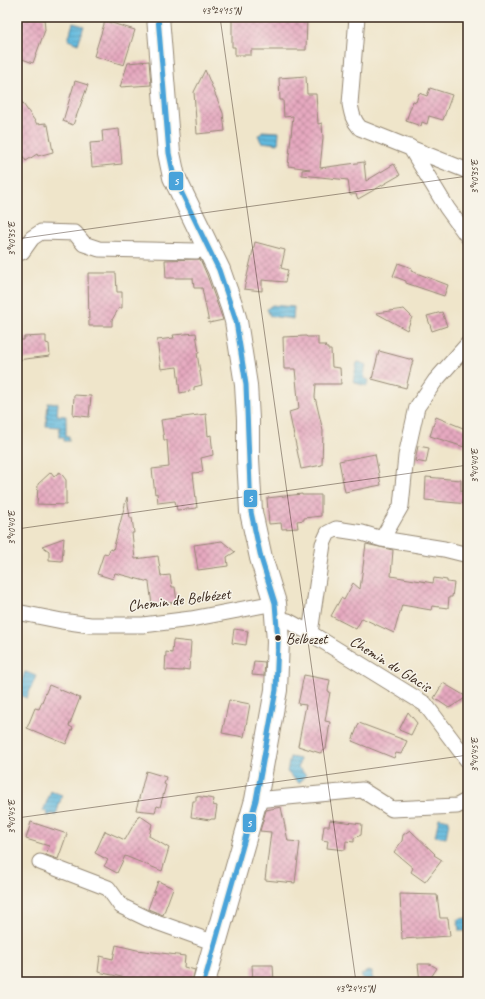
<svg xmlns="http://www.w3.org/2000/svg" width="485" height="999" viewBox="0 0 485 999" font-family="Caveat,sans-serif">
  <defs>
    <pattern id="water-rules" width="6" height="5" patternUnits="userSpaceOnUse"><rect width="6" height="5" fill="#61b9de"/><path d="M0 2.5h6" fill="none" stroke="#5197b3"/></pattern>
    <pattern id="building-cross-hatch" width="8" height="8" patternUnits="userSpaceOnUse"><rect width="8" height="8" fill="#e6a9c0"/><path d="M0 0l8 8M0 8l8-8" fill="none" stroke="#bc8a9b"/></pattern>
  </defs>
  <rect width="100%" height="100%" fill="#f7f3e8"/>
  <filter id="ink" filterUnits="userSpaceOnUse"><feTurbulence type="fractalNoise" baseFrequency=".025" numOctaves="2"/><feDisplacementMap in="SourceGraphic" scale="8" xChannelSelector="R" yChannelSelector="G"/><feConvolveMatrix kernelMatrix="1 2 1 2 8 2 1 2 1" color-interpolation-filters="sRGB"/></filter>
  <filter id="wash" filterUnits="userSpaceOnUse"><feTurbulence type="fractalNoise" baseFrequency=".012" numOctaves="4" result="noise"/><feDisplacementMap in="SourceGraphic" scale="16" xChannelSelector="R" yChannelSelector="G"/><feGaussianBlur stdDeviation="0.9" result="paint"/><feColorMatrix in="noise" values="0 0 0 0 0 0 0 0 0 0 0 0 0 0 0 0 0 1.4 0 .05"/><feComposite in="paint" operator="in"/></filter>
  <g filter="url(#wash)">
    <rect width="100%" height="100%" fill="#efe5ca"/>
    <path fill="url(#water-rules)" stroke="#4e727e" d="M 73,23 L 84,26 L 78,44 L 68,40 Z
      M 262,131 L 279,132 L 278,144 L 261,142 L 258,135 L 261,134 Z
      M 272,305 L 294,307 L 293,319 L 270,316 L 267,309 Z
      M 359,362 L 366,365 L 364,377 L 366,379 L 369,380 L 367,386 L 355,383 L 353,381 L 357,363 Z
      M 48,403 L 58,403 L 57,415 L 66,416 L 66,436 L 69,436 L 69,441 L 64,441 L 64,437 L 59,437 L 60,427 L 46,426 Z
      M 25,672 L 36,676 L 27,698 L 17,694 Z
      M 290,757 L 300,759 L 298,768 L 306,775 L 299,783 L 287,772 Z
      M 51,791 L 62,795 L 56,815 L 52,814 L 48,816 L 47,812 L 43,811 Z
      M 439,818 L 449,820 L 446,838 L 435,836 Z
      M 468,918 L 468,931 L 459,931 L 458,919 Z
      M 368,971 L 372,972 L 372,977 L 376,982 L 365,982 L 361,975 L 366,972 Z"/>
    <g id="blocks">
      <path fill="url(#building-cross-hatch)" d="M 22,17 L 44,17 L 45,30 L 33,63 L 17,57 L 17,31 Z
        M 232,17 L 307,17 L 306,50 L 251,50 L 251,55 L 235,55 L 235,47 L 232,47 Z
        M 105,21 L 135,30 L 124,65 L 94,56 Z
        M 149,61 L 151,85 L 120,87 L 128,63 Z
        M 205,70 L 223,113 L 225,131 L 197,134 L 194,92 Z
        M 306,76 L 307,94 L 316,94 L 318,124 L 322,123 L 323,138 L 320,168 L 364,162 L 366,181 L 394,164 L 400,175 L 358,199 L 356,194 L 350,195 L 348,180 L 302,175 L 302,170 L 310,169 L 288,166 L 293,116 L 284,117 L 283,100 L 280,100 L 279,78 Z
        M 75,81 L 88,85 L 73,125 L 63,121 Z
        M 430,88 L 452,95 L 443,120 L 429,116 L 427,124 L 422,122 L 421,126 L 406,121 L 413,101 L 416,102 L 419,93 L 427,96 Z
        M 17,95 L 37,124 L 46,123 L 46,126 L 48,125 L 53,152 L 38,156 L 37,154 L 26,161 L 22,155 L 17,158 Z
        M 119,129 L 122,164 L 92,167 L 90,143 L 103,142 L 102,131 Z
        M 255,242 L 285,250 L 281,268 L 288,270 L 285,282 L 262,280 L 262,291 L 244,289 Z
        M 200,259 L 207,275 L 223,320 L 209,323 L 202,288 L 194,288 L 193,278 L 166,278 L 165,260 Z
        M 398,263 L 412,268 L 411,271 L 448,285 L 444,296 L 406,283 L 406,281 L 393,276 Z
        M 88,273 L 116,273 L 117,292 L 122,292 L 122,308 L 119,308 L 112,320 L 112,326 L 89,326 Z
        M 404,309 L 412,317 L 407,330 L 376,313 Z
        M 442,312 L 447,326 L 432,331 L 427,316 Z
        M 196,333 L 199,353 L 197,353 L 202,385 L 194,387 L 194,390 L 180,393 L 177,367 L 161,369 L 157,340 L 174,338 L 173,335 Z
        M 43,336 L 46,336 L 46,343 L 49,344 L 50,356 L 17,360 L 17,340 L 24,340 L 24,337 Z
        M 306,336 L 307,337 L 318,337 L 318,345 L 325,345 L 326,348 L 328,348 L 328,350 L 331,350 L 332,367 L 340,368 L 341,384 L 316,384 L 315,397 L 323,431 L 322,465 L 301,469 L 289,412 L 299,409 L 295,369 L 284,369 L 283,337 Z
        M 379,351 L 413,360 L 406,388 L 372,379 Z
        M 74,395 L 91,396 L 89,417 L 73,415 Z
        M 206,414 L 208,436 L 211,435 L 213,455 L 201,458 L 203,472 L 193,473 L 197,508 L 177,510 L 175,501 L 158,503 L 157,493 L 155,494 L 152,469 L 169,467 L 167,440 L 164,440 L 161,420 Z
        M 436,417 L 468,430 L 464,447 L 430,436 Z
        M 418,446 L 429,448 L 426,463 L 415,461 Z
        M 375,454 L 381,485 L 345,492 L 339,461 Z
        M 51,472 L 54,476 L 60,472 L 66,480 L 66,505 L 37,504 L 38,484 Z
        M 426,477 L 461,480 L 461,491 L 468,491 L 468,504 L 425,500 Z
        M 302,494 L 302,495 L 321,495 L 321,516 L 304,518 L 304,520 L 297,521 L 298,528 L 282,529 L 281,523 L 269,524 L 267,498 Z
        M 127,497 L 130,518 L 132,518 L 134,533 L 132,533 L 135,559 L 158,556 L 161,576 L 170,575 L 172,587 L 175,587 L 177,602 L 152,605 L 149,582 L 115,573 L 113,579 L 97,574 L 104,553 L 108,554 L 110,549 L 113,550 Z
        M 64,538 L 62,561 L 49,560 L 49,551 L 42,546 Z
        M 222,541 L 235,552 L 227,557 L 228,566 L 198,570 L 194,545 Z
        M 366,544 L 393,550 L 391,576 L 433,583 L 434,578 L 447,580 L 447,582 L 454,583 L 452,597 L 449,597 L 448,608 L 432,606 L 431,610 L 402,605 L 394,633 L 362,618 L 356,629 L 331,616 L 341,598 L 344,600 L 353,583 L 360,589 Z
        M 234,629 L 248,631 L 246,645 L 232,643 Z
        M 173,640 L 191,642 L 189,670 L 183,669 L 183,671 L 165,670 L 166,652 L 172,653 Z
        M 254,661 L 265,662 L 264,676 L 252,675 Z
        M 304,675 L 330,680 L 328,691 L 330,692 L 325,721 L 330,722 L 326,749 L 320,753 L 298,746 L 306,705 L 298,704 Z
        M 443,683 L 467,697 L 449,708 L 434,698 Z
        M 49,685 L 80,698 L 69,726 L 73,728 L 66,744 L 27,728 L 35,708 L 39,709 Z
        M 229,700 L 250,704 L 244,737 L 222,733 Z
        M 408,712 L 417,723 L 411,735 L 399,730 Z
        M 359,723 L 407,741 L 401,754 L 396,753 L 394,758 L 352,741 Z
        M 146,771 L 166,777 L 164,784 L 166,785 L 160,807 L 157,806 L 155,812 L 136,810 Z
        M 196,796 L 214,799 L 213,805 L 217,806 L 215,819 L 211,819 L 210,820 L 191,817 L 193,801 L 196,801 Z
        M 281,807 L 288,841 L 300,842 L 295,883 L 265,880 L 271,832 L 260,831 L 266,810 Z
        M 139,815 L 152,824 L 149,836 L 169,848 L 162,871 L 125,856 L 117,873 L 104,866 L 108,860 L 95,853 L 105,831 L 125,840 Z
        M 330,820 L 362,824 L 361,835 L 354,838 L 354,842 L 346,841 L 345,850 L 327,848 L 328,841 L 322,840 L 324,826 L 329,826 Z
        M 31,822 L 67,834 L 58,859 L 46,855 L 49,846 L 26,839 Z
        M 410,830 L 435,854 L 434,855 L 442,860 L 425,882 L 411,872 L 413,868 L 394,852 L 402,841 L 403,835 Z
        M 158,881 L 173,888 L 163,915 L 148,909 Z
        M 400,894 L 437,895 L 440,918 L 448,918 L 450,936 L 402,939 Z
        M 116,945 L 137,950 L 185,956 L 184,967 L 195,970 L 192,982 L 145,982 L 98,972 L 100,956 L 113,959 Z
        M 418,964 L 430,964 L 437,968 L 428,982 L 420,982 Z
        M 252,965 L 273,965 L 274,982 L 253,982 Z"/>
    </g>
  </g>
  <g filter="url(#ink)">
    <use href="#blocks" fill-opacity="0" stroke="#958874" stroke-width="1"/>
    <g fill="none" stroke-linecap="round" stroke-linejoin="round">
      <defs>
        <path id="street" d="M 357,17 L 350,104 C 352,115 353,120 360,128 L 468,171
          M 410,147 L 447,208 L 468,237
          M 22,252 L 32,238 L 41,232 L 75,233 L 84,244 L 99,249 L 197,251 L 208,247
          M 382,539 L 401,506 L 406,456 L 417,407 L 435,381 L 468,344
          M 17,612 L 62,621 L 90,625 L 143,625 L 191,619 L 275,603
          M 276,618 L 288,621 L 310,633 L 425,704 L 468,761
          M 310,633 L 323,544 L 328,533 L 336,529 L 362,533 L 382,539 L 444,549 L 468,555
          M 256,800 L 362,790 L 392,809 L 457,806 L 468,800
          M 40,862 L 108,888 L 121,906 L 148,919 L 215,943"/>
        <path id="secondary" d="M 158,17 L 169,153 L 174,177 L 219,270 L 232,307 L 236,321 L 246,385 L 248,419 L 248,458 L 251,512 L 261,558 L 275,603 L 278,641 L 276,690 L 256,800 L 204,982"/>
      </defs>
      <use href="#street" stroke="#958874" stroke-width="17"/>
      <use href="#secondary" stroke="#958874" stroke-width="24"/>
      <use href="#street" stroke="#fff" stroke-width="15"/>
      <use href="#secondary" stroke="#fff" stroke-width="22"/>
      <defs>
        <path id="bus-1" d="M 158,17 L 169,153 L 174,177 L 219,270 L 236,321 L 246,385 L 251,512 L 261,558 L 275,603 L 278,641 L 276,690 L 256,800 L 204,982"/>
      </defs>
      <use href="#bus-1" stroke="#f7f3e8" stroke-width="8"/>
      <use href="#bus-1" stroke="#49a3da" stroke-width="5"/>
    </g>
  </g>
  <path fill="none" stroke="#3b2a1e" stroke-width="1" stroke-opacity="0.45" d="M 220,17 L 356,982M 17,239 L 468,176M 17,529 L 468,465M 17,818 L 468,755"/>
  <circle fill="#3b2a1e" stroke="#f7f3e8" stroke-width="1.5" cx="278" cy="638" r="3.5"/>
  <g text-anchor="middle" stroke-width="3" stroke-linejoin="round" paint-order="stroke">
    <g font-size="15" fill="#3b2a1e" stroke="#f7f3e8" text-anchor="start">
      <text x="286" y="644">Belbezet</text>
    </g>
    <g font-size="16" fill="#3b2a1e" stroke="#f7f3e8">
      <text transform="translate(179 599) rotate(-7)" y="6">Chemin de Belbézet</text>
      <text transform="translate(391 663) rotate(32)" y="6">Chemin du Glacis</text>
    </g>
  </g>
  <g stroke="#f7f3e8" stroke-width="1.5">
    <rect x="168" y="171" width="16" height="20" rx="4" fill="#49a3da"/>
    <rect x="243" y="489" width="15" height="19" rx="4" fill="#49a3da"/>
    <rect x="242" y="813" width="15" height="20" rx="4" fill="#49a3da"/>
  </g>
  <g font-size="11" text-anchor="middle" font-weight="bold" fill="#fff">
    <text x="176" y="185">5</text>
    <text x="250" y="502">5</text>
    <text x="249" y="827">5</text>
  </g>
  <rect width="485" height="999" fill="none" stroke="#f7f3e8" stroke-width="44"/>
  <rect x="22" y="22" width="441" height="955" fill="none" stroke="#3b2a1e" stroke-width="1.5"/>
  <g font-size="10" text-anchor="middle" fill="#3b2a1e">
    <text x="221" y="14">43°24'15"N</text>
    <text transform="translate(474 177) rotate(-90)" y="4">3°40'35"E</text>
    <text transform="translate(11 239) rotate(-90)" y="4">3°40'35"E</text>
    <text transform="translate(474 466) rotate(-90)" y="4">3°40'40"E</text>
    <text transform="translate(11 528) rotate(-90)" y="4">3°40'40"E</text>
    <text transform="translate(474 755) rotate(-90)" y="4">3°40'45"E</text>
    <text transform="translate(11 817) rotate(-90)" y="4">3°40'45"E</text>
    <text x="355" y="992">43°24'15"N</text>
  </g>
</svg>
